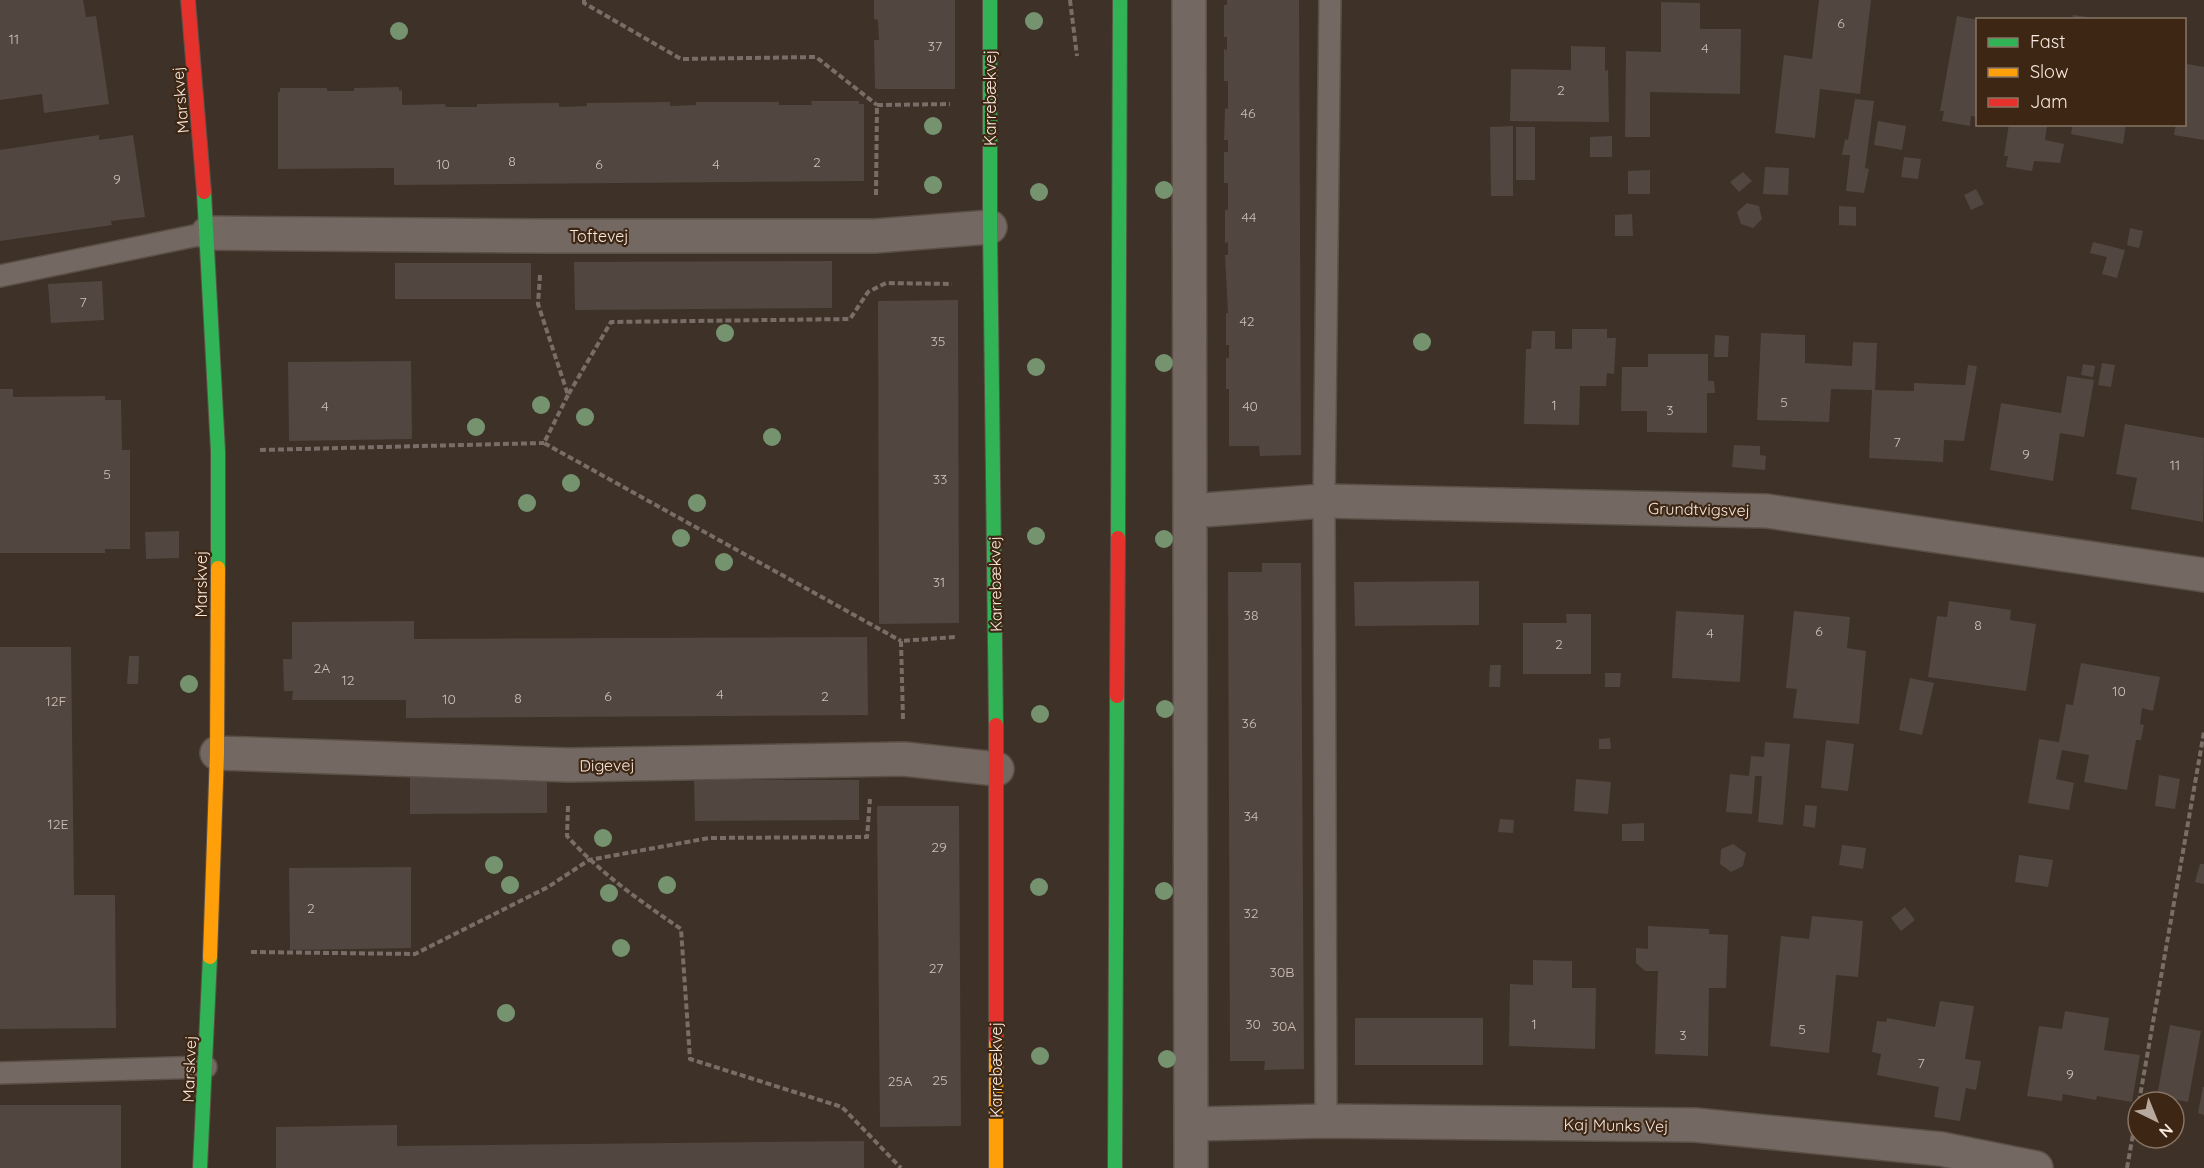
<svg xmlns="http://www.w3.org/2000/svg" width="2204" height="1168" viewBox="0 0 2204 1168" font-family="Quicksand,sans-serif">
  <rect width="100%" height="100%" fill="#3e3127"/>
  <path fill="#524640" d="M 0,0 L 83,0 L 86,17 L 96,16 L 109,104 L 44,113 L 42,94 L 0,100 Z
    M 874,0 L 955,0 L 955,89 L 877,89 L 875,88 L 874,40 L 879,40 L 878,20 L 874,19 Z
    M 1227,0 L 1299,0 L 1301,455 L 1260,456 L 1259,446 L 1229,446 L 1229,389 L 1226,389 L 1226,358 L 1229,358 L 1229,345 L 1226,345 L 1226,313 L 1228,313 L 1225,255 L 1228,255 L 1228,242 L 1225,243 L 1225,210 L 1228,210 L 1228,183 L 1224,183 L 1224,152 L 1228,152 L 1228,140 L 1224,140 L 1225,108 L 1228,109 L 1228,81 L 1224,81 L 1224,49 L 1227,50 L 1227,37 L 1224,37 L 1224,5 L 1227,5 Z
    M 1819,0 L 1871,0 L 1860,94 L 1820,89 L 1815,138 L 1775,133 L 1784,55 L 1812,59 Z
    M 1661,2 L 1700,3 L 1700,29 L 1741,29 L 1740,94 L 1650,92 L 1650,137 L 1625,137 L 1626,51 L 1661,52 Z
    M 2073,15 L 2095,18 L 2095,20 L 2072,20 Z
    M 1957,16 L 1978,20 L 1978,117 L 1971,116 L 1970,126 L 1942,121 L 1944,111 L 1940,111 Z
    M 1571,46 L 1605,47 L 1605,71 L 1608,70 L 1609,122 L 1510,121 L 1511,69 L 1571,70 Z
    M 2187,64 L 2204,67 L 2204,140 L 2174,135 L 2176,124 L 2184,124 L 2184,76 Z
    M 399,87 L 399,91 L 402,90 L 402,105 L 445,104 L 446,107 L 477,107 L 477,104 L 559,103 L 559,107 L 587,106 L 587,103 L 670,102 L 670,106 L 696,105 L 696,102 L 779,102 L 779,105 L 812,105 L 811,101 L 859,101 L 859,104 L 864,104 L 864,181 L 394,185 L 394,168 L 278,169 L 278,92 L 280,92 L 280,88 L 327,88 L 327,91 L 354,91 L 354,88 Z
    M 1855,99 L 1874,101 L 1865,168 L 1869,169 L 1864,193 L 1846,191 L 1850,155 L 1842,155 L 1845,139 L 1848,140 Z
    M 1878,121 L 1906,126 L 1902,150 L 1874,145 Z
    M 2009,124 L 2047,126 L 2045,140 L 2064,144 L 2060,163 L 2034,161 L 2032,171 L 2006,167 L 2008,156 L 2004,156 Z
    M 2073,124 L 2126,124 L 2123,144 L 2071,134 Z
    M 1513,126 L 1513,196 L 1491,196 L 1490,127 Z
    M 1516,127 L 1535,127 L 1535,180 L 1516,180 Z
    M 99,135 L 99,140 L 133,135 L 145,217 L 111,221 L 112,225 L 0,241 L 0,150 Z
    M 1612,136 L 1612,157 L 1590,157 L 1590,137 Z
    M 1904,157 L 1921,159 L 1918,179 L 1901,177 Z
    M 1765,167 L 1789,168 L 1788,195 L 1763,194 Z
    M 1650,170 L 1650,194 L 1628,194 L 1628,171 Z
    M 1743,172 L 1752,181 L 1739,192 L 1730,182 Z
    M 1976,189 L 1984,204 L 1971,210 L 1964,195 Z
    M 1747,203 L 1759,206 L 1762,219 L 1753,228 L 1741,224 L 1737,212 Z
    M 1839,206 L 1856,207 L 1856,226 L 1839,225 Z
    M 1632,214 L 1633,236 L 1615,236 L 1615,215 Z
    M 2130,228 L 2143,231 L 2139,248 L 2127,245 Z
    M 2093,242 L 2125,250 L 2117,278 L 2102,274 L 2107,257 L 2090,253 Z
    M 832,261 L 832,308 L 575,310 L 574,262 Z
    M 395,263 L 531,263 L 531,299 L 395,299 Z
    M 102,281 L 104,320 L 51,323 L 48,284 Z
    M 958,300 L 959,623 L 879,624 L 878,301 Z
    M 1572,329 L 1607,329 L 1607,338 L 1616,338 L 1614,374 L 1607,373 L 1606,386 L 1580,386 L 1579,425 L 1524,424 L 1526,349 L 1531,349 L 1532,331 L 1555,331 L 1555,349 L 1572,349 Z
    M 1761,333 L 1805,335 L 1805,363 L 1852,366 L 1853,342 L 1877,343 L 1875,390 L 1914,391 L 1914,383 L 1965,385 L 1968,365 L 1977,366 L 1964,441 L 1944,440 L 1943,462 L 1869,458 L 1872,390 L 1831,389 L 1829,422 L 1757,420 Z
    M 1715,335 L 1729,336 L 1728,357 L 1714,357 Z
    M 1648,354 L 1708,354 L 1708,381 L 1714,381 L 1715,393 L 1707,393 L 1707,433 L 1647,432 L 1647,411 L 1621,411 L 1622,367 L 1648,367 Z
    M 411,361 L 412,439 L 289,441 L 288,362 Z
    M 2102,363 L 2115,365 L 2111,387 L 2098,385 Z
    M 2083,364 L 2095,366 L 2093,377 L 2081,375 Z
    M 2067,376 L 2094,380 L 2084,437 L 2060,433 L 2053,481 L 1990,470 L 2001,403 L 2061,413 Z
    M 0,389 L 13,389 L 13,397 L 105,396 L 105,400 L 121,400 L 122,450 L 130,450 L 130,549 L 105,549 L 105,553 L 0,553 Z
    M 2125,424 L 2204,438 L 2203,522 L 2131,509 L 2137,478 L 2116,474 Z
    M 1734,445 L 1760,446 L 1760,455 L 1766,456 L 1765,470 L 1732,467 Z
    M 179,531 L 179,558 L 146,559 L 145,532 Z
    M 1262,563 L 1301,563 L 1304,1069 L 1264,1070 L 1265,1061 L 1230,1061 L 1228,572 L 1262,572 Z
    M 1479,581 L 1479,625 L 1355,626 L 1354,582 Z
    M 1949,601 L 2011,610 L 2010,620 L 2036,624 L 2026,691 L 1928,677 L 1937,616 L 1947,617 Z
    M 1676,611 L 1744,615 L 1740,682 L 1672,678 Z
    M 1794,611 L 1850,617 L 1847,648 L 1866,651 L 1859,724 L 1793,718 L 1797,689 L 1786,688 Z
    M 1566,614 L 1591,614 L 1591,674 L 1523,674 L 1523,623 L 1567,623 Z
    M 414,621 L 414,639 L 867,637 L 868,715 L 406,718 L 406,700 L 292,700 L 293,691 L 284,691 L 283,659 L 292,659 L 292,622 Z
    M 0,647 L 71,647 L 74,895 L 115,895 L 116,1028 L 0,1029 Z
    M 129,656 L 139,656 L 138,684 L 127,684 Z
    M 2081,663 L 2160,677 L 2153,711 L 2142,708 L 2140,724 L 2144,725 L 2141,740 L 2136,740 L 2127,790 L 2084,782 L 2089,755 L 2062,750 L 2056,779 L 2074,783 L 2069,810 L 2028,803 L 2039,739 L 2059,742 L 2066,704 L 2073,705 Z
    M 1490,665 L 1501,665 L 1500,687 L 1489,687 Z
    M 1605,673 L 1621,673 L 1620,687 L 1605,687 Z
    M 1910,678 L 1934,683 L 1922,735 L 1899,730 Z
    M 1610,738 L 1611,749 L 1599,749 L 1599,739 Z
    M 1826,740 L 1854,744 L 1848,791 L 1821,788 Z
    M 1765,742 L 1790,744 L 1783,825 L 1758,822 L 1762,776 L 1755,776 L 1752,814 L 1726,812 L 1730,774 L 1749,776 L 1751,756 L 1764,757 Z
    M 2159,775 L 2180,779 L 2175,809 L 2155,806 Z
    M 410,777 L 547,777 L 547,813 L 410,814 Z
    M 1576,779 L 1611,782 L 1608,814 L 1574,811 Z
    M 694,780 L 859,780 L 859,820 L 695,821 Z
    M 1805,805 L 1817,806 L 1815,828 L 1803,826 Z
    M 877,806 L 959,806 L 961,1126 L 880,1127 Z
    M 1500,819 L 1514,820 L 1513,833 L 1498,832 Z
    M 1644,823 L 1644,841 L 1622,841 L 1622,824 Z
    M 1733,844 L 1746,853 L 1743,866 L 1731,872 L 1720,864 L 1721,849 Z
    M 1842,845 L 1866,848 L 1863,869 L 1839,865 Z
    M 2019,855 L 2053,860 L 2048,887 L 2015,882 Z
    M 2200,864 L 2204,864 L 2204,884 L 2195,882 Z
    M 411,867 L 411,948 L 290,950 L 289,868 Z
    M 1905,907 L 1915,920 L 1901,931 L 1891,918 Z
    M 1812,916 L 1863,921 L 1858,977 L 1836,975 L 1829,1053 L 1770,1046 L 1781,936 L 1809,939 Z
    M 1648,926 L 1709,929 L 1709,934 L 1728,935 L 1726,988 L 1709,988 L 1708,1056 L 1655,1054 L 1658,971 L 1645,971 L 1636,963 L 1636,948 L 1648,949 Z
    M 1533,960 L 1572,961 L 1572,988 L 1596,988 L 1595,1049 L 1509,1046 L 1510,984 L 1533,985 Z
    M 1940,1001 L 1974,1006 L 1965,1059 L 1981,1061 L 1976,1090 L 1966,1088 L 1960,1121 L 1934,1117 L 1939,1087 L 1877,1075 L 1881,1054 L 1872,1052 L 1877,1021 L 1886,1022 L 1887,1018 L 1935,1027 Z
    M 2065,1011 L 2109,1018 L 2104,1050 L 2140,1055 L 2132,1102 L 2097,1096 L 2096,1100 L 2063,1094 L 2062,1101 L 2027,1096 L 2039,1026 L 2062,1029 Z
    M 1355,1018 L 1483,1018 L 1483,1065 L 1355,1065 Z
    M 2170,1025 L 2201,1031 L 2188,1102 L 2157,1096 Z
    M 2203,1087 L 2204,1087 L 2204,1115 L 2198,1113 Z
    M 0,1105 L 121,1105 L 121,1168 L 0,1168 Z
    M 397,1125 L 397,1146 L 864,1141 L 864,1168 L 276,1168 L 276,1127 Z"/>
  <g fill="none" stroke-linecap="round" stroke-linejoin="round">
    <defs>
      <path id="lane" d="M 0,276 L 208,233
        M 0,1073 L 206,1067
        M 1326,1121 L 1324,501 L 1330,0"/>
      <path id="street" d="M 1189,0 L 1191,1168
        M 208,233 L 544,236 L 875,236 L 990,227
        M 1190,511 L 1324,501 L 1767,511 L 2204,575
        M 217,753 L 569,765 L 904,759 L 997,769
        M 1193,1124 L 1326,1121 L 1695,1125 L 1941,1149 L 2036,1168"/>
      <path id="fast" d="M 990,0 L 990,227 L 996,725
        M 204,192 L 218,451 L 218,568
        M 1118,538 L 1120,0
        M 200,1168 L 210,957
        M 1115,1168 L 1117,696"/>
      <path id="slow" d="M 210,957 L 217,753 L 218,568
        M 996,1168 L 996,1038"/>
      <path id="jam" d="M 188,0 L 204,192
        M 1117,696 L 1118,538
        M 996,1038 L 996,725"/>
    </defs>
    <use href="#lane" stroke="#5b4f46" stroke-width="24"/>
    <use href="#street" stroke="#5b4f46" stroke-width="36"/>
    <use href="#fast" stroke="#5b4f46" stroke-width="16"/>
    <use href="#slow" stroke="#5b4f46" stroke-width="16"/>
    <use href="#jam" stroke="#5b4f46" stroke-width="16"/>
    <path stroke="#786e67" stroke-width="4" stroke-dasharray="6 3" stroke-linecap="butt" d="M 584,0 L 584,3 L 681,59 L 816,57 L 877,105
      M 1070,0 L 1077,56
      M 876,195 L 877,105 L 950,104
      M 540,275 L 538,304 L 568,395 L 611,322 L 850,319 L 868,292 L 886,283 L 952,284
      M 568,395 L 544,443 L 901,641
      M 260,450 L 544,443
      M 903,719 L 901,641 L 955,637
      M 568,806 L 567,836 C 600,873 640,901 681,929 L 690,1059 L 842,1107 L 901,1168
      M 251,952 L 415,954 L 548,887 L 589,860 L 709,838 L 867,837 L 870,799
      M 2139,1102 L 2204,732
      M 2127,1168 L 2138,1106"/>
    <use href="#lane" stroke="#736962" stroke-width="21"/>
    <use href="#street" stroke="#736962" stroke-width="33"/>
    <use href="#fast" stroke="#30b455" stroke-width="14"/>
    <use href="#slow" stroke="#ff9f0a" stroke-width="14"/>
    <use href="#jam" stroke="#e5322d" stroke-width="14"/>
  </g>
  <g fill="#769370">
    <circle cx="1034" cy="21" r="9"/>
    <circle cx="399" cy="31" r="9"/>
    <circle cx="933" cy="126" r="9"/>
    <circle cx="933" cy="185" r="9"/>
    <circle cx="1164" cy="190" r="9"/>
    <circle cx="1039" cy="192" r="9"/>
    <circle cx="725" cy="333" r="9"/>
    <circle cx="1422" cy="342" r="9"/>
    <circle cx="1164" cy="363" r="9"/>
    <circle cx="1036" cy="367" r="9"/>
    <circle cx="541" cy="405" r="9"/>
    <circle cx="585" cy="417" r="9"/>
    <circle cx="476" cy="427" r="9"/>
    <circle cx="772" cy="437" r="9"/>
    <circle cx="571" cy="483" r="9"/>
    <circle cx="527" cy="503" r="9"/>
    <circle cx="697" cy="503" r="9"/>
    <circle cx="1036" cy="536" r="9"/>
    <circle cx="681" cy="538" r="9"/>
    <circle cx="1164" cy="539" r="9"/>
    <circle cx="724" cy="562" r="9"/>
    <circle cx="189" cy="684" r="9"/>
    <circle cx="1165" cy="709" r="9"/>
    <circle cx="1040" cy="714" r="9"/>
    <circle cx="603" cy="838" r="9"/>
    <circle cx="494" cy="865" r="9"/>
    <circle cx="510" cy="885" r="9"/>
    <circle cx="667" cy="885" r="9"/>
    <circle cx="1039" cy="887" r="9"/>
    <circle cx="1164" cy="891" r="9"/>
    <circle cx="609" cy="893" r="9"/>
    <circle cx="621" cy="948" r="9"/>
    <circle cx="506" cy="1013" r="9"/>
    <circle cx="1040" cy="1056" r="9"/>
    <circle cx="1167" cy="1059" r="9"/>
  </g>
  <g text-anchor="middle" stroke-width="4.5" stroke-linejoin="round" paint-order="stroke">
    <g font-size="14" fill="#cfc0b6">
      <text x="1841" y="28">6</text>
      <text x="14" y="44">11</text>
      <text x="935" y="51">37</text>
      <text x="1705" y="53">4</text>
      <text x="1561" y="95">2</text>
      <text x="1248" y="118">46</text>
      <text x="512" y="166">8</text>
      <text x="817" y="167">2</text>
      <text x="443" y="169">10</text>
      <text x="599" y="169">6</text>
      <text x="716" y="169">4</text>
      <text x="117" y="184">9</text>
      <text x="1249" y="222">44</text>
      <text x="83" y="307">7</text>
      <text x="1247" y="326">42</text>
      <text x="938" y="346">35</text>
      <text x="1784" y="407">5</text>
      <text x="1554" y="410">1</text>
      <text x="325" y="411">4</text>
      <text x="1250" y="411">40</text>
      <text x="1670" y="415">3</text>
      <text x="1897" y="447">7</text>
      <text x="2026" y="459">9</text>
      <text x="2175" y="470">11</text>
      <text x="107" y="479">5</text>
      <text x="940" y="484">33</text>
      <text x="939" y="587">31</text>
      <text x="1251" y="620">38</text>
      <text x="1978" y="630">8</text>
      <text x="1819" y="636">6</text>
      <text x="1710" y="638">4</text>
      <text x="1559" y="649">2</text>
      <text x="322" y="673">2A</text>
      <text x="348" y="685">12</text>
      <text x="2119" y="696">10</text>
      <text x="720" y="699">4</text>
      <text x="608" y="701">6</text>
      <text x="825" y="701">2</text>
      <text x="518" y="703">8</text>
      <text x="449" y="704">10</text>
      <text x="56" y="706">12F</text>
      <text x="1249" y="728">36</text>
      <text x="1251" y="821">34</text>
      <text x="58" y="829">12E</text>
      <text x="939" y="852">29</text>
      <text x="311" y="913">2</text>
      <text x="1251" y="918">32</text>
      <text x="936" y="973">27</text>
      <text x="1282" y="977">30B</text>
      <text x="1253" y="1029">30</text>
      <text x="1534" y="1029">1</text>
      <text x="1284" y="1031">30A</text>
      <text x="1802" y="1034">5</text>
      <text x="1683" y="1040">3</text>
      <text x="1921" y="1068">7</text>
      <text x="2070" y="1079">9</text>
      <text x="940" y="1085">25</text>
      <text x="900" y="1086">25A</text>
    </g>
    <g font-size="16" fill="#f9e9de" stroke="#3d2613">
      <text transform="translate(990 98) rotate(-90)" y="6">Karrebækvej</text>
      <text transform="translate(180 100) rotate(-95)" y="6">Marskvej</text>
      <text x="599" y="242">Toftevej</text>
      <text transform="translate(1699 509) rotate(1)" y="6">Grundtvigsvej</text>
      <text transform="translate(201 584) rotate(-90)" y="6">Marskvej</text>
      <text transform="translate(995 584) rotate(-91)" y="6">Karrebækvej</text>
      <text transform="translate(607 765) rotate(-1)" y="6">Digevej</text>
      <text transform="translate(189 1069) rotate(-88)" y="6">Marskvej</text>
      <text transform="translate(996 1070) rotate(-90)" y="6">Karrebækvej</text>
      <text transform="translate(1616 1125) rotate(1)" y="6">Kaj Munks Vej</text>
    </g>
  </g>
  <rect x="1976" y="18" width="210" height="108" fill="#3d2613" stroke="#887464" stroke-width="1.5"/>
  <rect x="1988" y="38" width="30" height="9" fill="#30b455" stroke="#887464" stroke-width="1.5"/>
  <text x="2030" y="48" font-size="18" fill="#f9e9de">Fast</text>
  <rect x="1988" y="68" width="30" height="9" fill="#ff9f0a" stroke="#887464" stroke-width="1.5"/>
  <text x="2030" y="78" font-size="18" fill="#f9e9de">Slow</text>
  <rect x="1988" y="98" width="30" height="9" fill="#e5322d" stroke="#887464" stroke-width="1.5"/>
  <text x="2030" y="108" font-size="18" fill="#f9e9de">Jam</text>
  <g transform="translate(2156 1120) rotate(137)"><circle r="28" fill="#3d2613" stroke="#887464" stroke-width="1.5"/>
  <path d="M0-4.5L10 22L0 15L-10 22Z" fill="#b8a99e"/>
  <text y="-9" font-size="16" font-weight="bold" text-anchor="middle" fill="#f9e9de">N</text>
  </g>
</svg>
